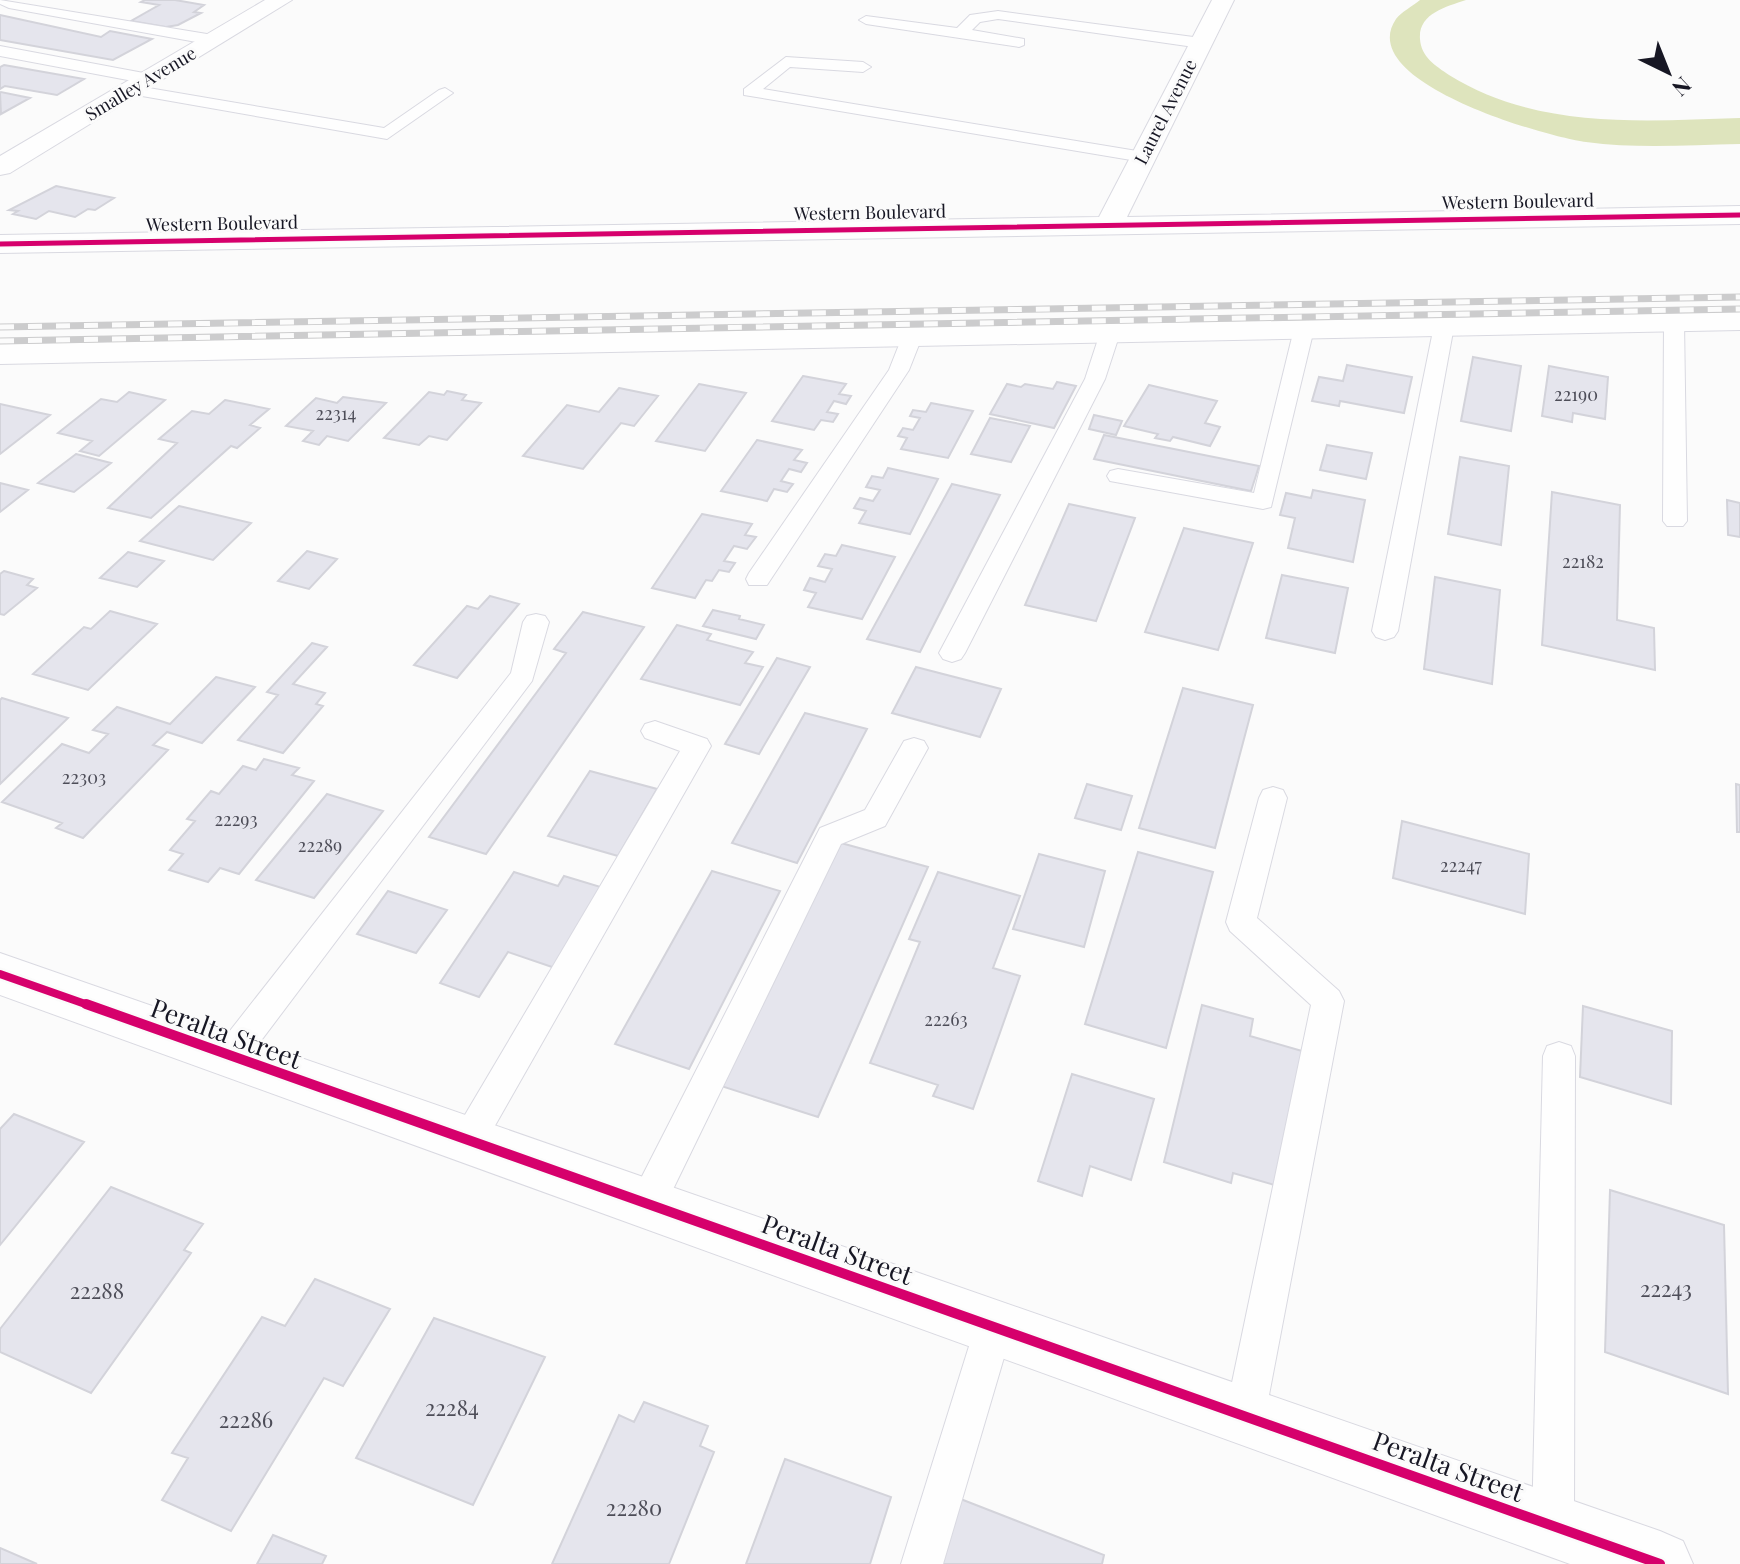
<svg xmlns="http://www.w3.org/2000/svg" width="1740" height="1564" viewBox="0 0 1740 1564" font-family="'Playfair Display',serif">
  <rect width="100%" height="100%" fill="#fbfbfb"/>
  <path fill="#dee4bd" d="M 1420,0 L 1466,0 C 1445,7 1418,14 1420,39 C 1421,57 1436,66 1449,75 C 1538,130 1641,121 1740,118 L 1740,144 C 1689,145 1637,149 1586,142 C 1547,137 1353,82 1396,19 C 1401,12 1413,6 1420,0 Z"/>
  <path fill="#e5e5ed" stroke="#d3d3da" stroke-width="2" d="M 145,0 L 175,0 L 204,5 L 194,12 L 201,13 L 178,25 L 166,27 L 131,21 L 159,5 L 141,2 Z
    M 0,15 L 101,37 L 110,31 L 152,39 L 113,60 L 0,40 Z
    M 4,65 L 84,79 L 57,95 L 5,86 L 0,89 L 0,67 Z
    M 0,93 L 1,92 L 30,98 L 1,114 Z
    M 56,186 L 114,198 L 95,210 L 88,209 L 75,217 L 49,211 L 36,219 L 13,214 L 18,211 L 9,210 Z
    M 1473,357 L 1521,366 L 1511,431 L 1461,421 Z
    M 1347,365 L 1412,377 L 1404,413 L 1340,401 L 1339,406 L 1312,401 L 1319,377 L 1343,381 Z
    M 1549,366 L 1608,377 L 1605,419 L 1573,413 L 1572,422 L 1542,416 Z
    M 803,376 L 846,384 L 839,394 L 851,396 L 846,404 L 834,401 L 827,412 L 838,414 L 833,422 L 821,420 L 814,430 L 772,421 Z
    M 1057,382 L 1076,386 L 1054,428 L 990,414 L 1007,384 L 1021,387 L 1025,384 L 1053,389 Z
    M 699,384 L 746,393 L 705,451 L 656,441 Z
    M 1149,385 L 1217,401 L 1205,423 L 1220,427 L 1210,446 L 1173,437 L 1170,441 L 1155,438 L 1158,434 L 1124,426 Z
    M 619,388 L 658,396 L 634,426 L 621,423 L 583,469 L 523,456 L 567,405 L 599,412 Z
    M 447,391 L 466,395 L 462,400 L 481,403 L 447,440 L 429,436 L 419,445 L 384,438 L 429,392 L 444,395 Z
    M 129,392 L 165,400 L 99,456 L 80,451 L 92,441 L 58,433 L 101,399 L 117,402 Z
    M 343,397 L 386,403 L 348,441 L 327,436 L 319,445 L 303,441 L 313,431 L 286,426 L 316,398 L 337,403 Z
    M 225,400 L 269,409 L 250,425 L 260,428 L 237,448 L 231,446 L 151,518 L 108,508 L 177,443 L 159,439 L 192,411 L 209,414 Z
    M 931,403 L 973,411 L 948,458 L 901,449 L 907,438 L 898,436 L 903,428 L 913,430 L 920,418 L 910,416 L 913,410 L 926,412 Z
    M 0,404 L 50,415 L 0,454 Z
    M 1094,415 L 1122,421 L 1116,435 L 1089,429 Z
    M 990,418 L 1030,426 L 1011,462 L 971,454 Z
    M 1104,435 L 1259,466 L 1251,491 L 1094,459 Z
    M 757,440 L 802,450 L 794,460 L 807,463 L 801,472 L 789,469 L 781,481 L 793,484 L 787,492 L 774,489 L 767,501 L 721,491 Z
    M 1327,445 L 1372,453 L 1366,479 L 1320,470 Z
    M 76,454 L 111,463 L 74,492 L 38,483 Z
    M 1460,457 L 1509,466 L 1501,545 L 1448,534 Z
    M 888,468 L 938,479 L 910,534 L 859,523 L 866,511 L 854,508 L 860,498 L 873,501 L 880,490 L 866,487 L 872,476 L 883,478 Z
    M 0,483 L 28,490 L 0,512 Z
    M 952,484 L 1000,495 L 920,652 L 867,639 Z
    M 1313,490 L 1365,500 L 1353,562 L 1288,548 L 1295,518 L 1280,515 L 1286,493 L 1311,498 Z
    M 1552,492 L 1620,505 L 1617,620 L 1654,628 L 1655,670 L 1542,645 Z
    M 1727,500 L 1740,503 L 1740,537 L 1728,535 Z
    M 1069,504 L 1135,518 L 1096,621 L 1025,605 Z
    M 179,506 L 251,523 L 213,560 L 140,541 Z
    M 702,514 L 752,524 L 745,535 L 756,537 L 747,549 L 734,546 L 724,561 L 735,563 L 729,572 L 719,570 L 712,581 L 706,580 L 695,598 L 652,588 Z
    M 1184,528 L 1253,543 L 1218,650 L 1145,632 Z
    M 842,545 L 895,557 L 862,619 L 808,607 L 816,593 L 804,590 L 810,578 L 825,582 L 832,569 L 818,566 L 825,554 L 836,556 Z
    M 307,551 L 337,559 L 309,589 L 278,581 Z
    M 128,552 L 164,561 L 137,587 L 100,578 Z
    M 4,571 L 33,579 L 27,585 L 37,588 L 4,615 L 0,614 L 0,574 Z
    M 1282,575 L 1348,588 L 1335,653 L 1266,638 Z
    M 1435,577 L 1500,590 L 1492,684 L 1424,669 Z
    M 490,596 L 519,604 L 457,678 L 414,665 L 467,606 L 478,609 Z
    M 713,610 L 740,616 L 739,619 L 764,625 L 756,639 L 703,626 Z
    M 110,611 L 157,624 L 88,690 L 33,674 L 84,627 L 91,629 Z
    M 583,612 L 644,627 L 486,854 L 429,837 L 566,653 L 554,649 Z
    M 677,625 L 711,634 L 707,640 L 753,652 L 745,663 L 763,667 L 740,705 L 641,679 Z
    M 312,643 L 327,647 L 293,684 L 325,693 L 316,704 L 323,706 L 283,753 L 238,740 L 278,695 L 267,692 Z
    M 777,658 L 810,667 L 759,754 L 725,744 Z
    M 916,667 L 1001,689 L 980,737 L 892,713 Z
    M 216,677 L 255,687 L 202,743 L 167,732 L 153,745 L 168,750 L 83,838 L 56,828 L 62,823 L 2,802 L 62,744 L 89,753 L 108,734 L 93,730 L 117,707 L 170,724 Z
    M 1183,688 L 1253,705 L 1215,848 L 1139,828 Z
    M 2,698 L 68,718 L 0,784 L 0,700 Z
    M 805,713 L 867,729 L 797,863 L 732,843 Z
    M 264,759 L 299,768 L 292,775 L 314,781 L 239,874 L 220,868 L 208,882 L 169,870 L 183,854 L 170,850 L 195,821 L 187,819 L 211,791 L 219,794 L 243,766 L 256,770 Z
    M 590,771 L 657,789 L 618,856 L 548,836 Z
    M 1087,784 L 1132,796 L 1121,830 L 1075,818 Z
    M 1736,784 L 1740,785 L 1740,832 L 1737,832 Z
    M 327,794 L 383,811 L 314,898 L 256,880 Z
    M 1402,821 L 1529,854 L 1525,914 L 1393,878 Z
    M 841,843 L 928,867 L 818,1117 L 721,1086 Z
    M 1138,852 L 1213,872 L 1166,1048 L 1085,1024 Z
    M 1039,854 L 1105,871 L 1084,947 L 1013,929 Z
    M 712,871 L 780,891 L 689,1069 L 615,1044 Z
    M 514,872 L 558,886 L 564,876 L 604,888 L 555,968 L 508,952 L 479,997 L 440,983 Z
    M 938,872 L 1020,896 L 993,968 L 1020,976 L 973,1109 L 933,1096 L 938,1085 L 870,1063 L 920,942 L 909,939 Z
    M 388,891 L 447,910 L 416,953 L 357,934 Z
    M 1202,1005 L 1253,1019 L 1250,1036 L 1302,1051 L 1278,1186 L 1233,1173 L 1231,1183 L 1164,1162 Z
    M 1583,1006 L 1672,1031 L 1671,1104 L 1580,1077 Z
    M 1072,1074 L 1154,1099 L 1131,1180 L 1090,1166 L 1082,1196 L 1038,1181 Z
    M 14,1114 L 84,1142 L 0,1245 L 0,1129 Z
    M 111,1187 L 203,1224 L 184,1250 L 191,1253 L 91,1393 L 0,1352 L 0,1329 Z
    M 1610,1190 L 1724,1225 L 1728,1394 L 1605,1352 Z
    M 315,1279 L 390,1309 L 343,1386 L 324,1378 L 231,1531 L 162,1500 L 188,1458 L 172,1453 L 262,1317 L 285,1326 Z
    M 434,1318 L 545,1357 L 473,1505 L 356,1458 Z
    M 644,1402 L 708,1426 L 700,1446 L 714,1452 L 669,1564 L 552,1564 L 619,1415 L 634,1422 Z
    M 785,1459 L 891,1497 L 870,1564 L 746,1564 Z
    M 958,1498 L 1104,1555 L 1102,1564 L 938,1564 Z
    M 273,1535 L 326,1556 L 322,1564 L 257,1564 Z
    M 0,1548 L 37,1564 L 0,1564 Z"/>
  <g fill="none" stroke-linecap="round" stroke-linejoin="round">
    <defs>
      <path id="service" d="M 0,0 L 213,35 L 221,40 L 213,45 L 9,8 L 0,4 Z
        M 998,11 L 1201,38 L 1209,43 L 1201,48 L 998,19 L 980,22 L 972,30 L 1024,39 L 1024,45 L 1019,47 L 866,24 L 859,20 L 866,16 L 957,28 L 970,15 Z
        M 0,46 L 149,74 L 157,79 L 149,84 L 0,56 Z
        M 786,57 L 863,62 L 871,67 L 863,72 L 790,67 L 763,89 L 1143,152 L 1152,157 L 1143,162 L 744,95 L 744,89 Z
        M 131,85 L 384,128 L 439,90 L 445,88 L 453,93 L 387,139 L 125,93 L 125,87 Z
        M 1674,316 L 1684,322 L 1687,521 L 1683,526 L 1667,526 L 1663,521 L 1664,322 Z
        M 1444,320 L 1454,326 L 1398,631 L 1394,637 L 1385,640 L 1376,637 L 1372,631 L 1434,326 Z
        M 1304,323 L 1314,329 L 1271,507 L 1263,509 L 1110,481 L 1107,476 L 1110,471 L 1118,469 L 1254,493 L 1294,329 Z
        M 1110,327 L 1120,333 L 1105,379 L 965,653 L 961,659 L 952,662 L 943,659 L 939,653 L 1085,379 L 1100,333 Z
        M 912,331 L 922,337 L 909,370 L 767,585 L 749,585 L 746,579 L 749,573 L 889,370 L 902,337 Z
        M 536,614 L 545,616 L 549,622 L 532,681 L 242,1066 L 230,1070 L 218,1066 L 214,1056 L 218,1046 L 511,673 L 523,622 L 527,616 Z
        M 655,721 L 707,739 L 711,746 L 480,1152 L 468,1157 L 456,1152 L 451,1141 L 456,1130 L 680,751 L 645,738 L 641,731 L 645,724 Z
        M 914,738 L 924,741 L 928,748 L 885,826 L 841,844 L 660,1216 L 647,1221 L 634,1216 L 629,1204 L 634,1192 L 820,828 L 865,810 L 904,741 Z
        M 1273,787 L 1283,790 L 1287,798 L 1257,918 L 1339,991 L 1344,1001 L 1265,1416 L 1259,1430 L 1245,1436 L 1231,1430 L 1225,1416 L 1311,1005 L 1230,931 L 1226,922 L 1259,798 L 1263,790 Z
        M 1559,1042 L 1571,1046 L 1575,1056 L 1574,1526 L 1568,1541 L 1553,1547 L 1538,1541 L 1532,1526 L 1543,1056 L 1547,1046 Z
        M 994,1308 L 1007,1314 L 1013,1327 L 943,1564 L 901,1564 L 975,1327 L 981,1314 Z"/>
      <path id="minor" d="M 265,0 L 292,0 L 10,173 L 0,175 L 0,156 Z
        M 1212,0 L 1234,0 L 1127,217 L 1740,206 L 1740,224 L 0,253 L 0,235 L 1099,217 Z
        M 1740,312 L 1740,330 L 0,364 L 0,344 Z
        M 0,953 L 1660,1531 L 1683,1541 L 1693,1564 L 1570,1564 L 0,995 Z"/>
    </defs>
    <use href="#service" stroke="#d9d9e1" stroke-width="2"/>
    <use href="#minor" stroke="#d9d9e1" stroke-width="2"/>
    <use href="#service" fill="#fefefe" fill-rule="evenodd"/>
    <use href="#minor" fill="#fefefe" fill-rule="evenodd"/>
    <defs>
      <path id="rail" d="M 0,327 L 1740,297
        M 0,341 L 1740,309"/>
    </defs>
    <use href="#rail" stroke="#cccccd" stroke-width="7"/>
    <use href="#rail" stroke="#fbfbfb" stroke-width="5" stroke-dasharray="14" stroke-linecap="butt"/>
    <defs>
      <path id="cycleway-far2" d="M 0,244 L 1740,215"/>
      <path id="cycleway-far1" d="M 0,974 L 91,1006"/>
      <path id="cycleway" d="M 86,1004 L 1660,1564"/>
    </defs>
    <use href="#cycleway-far2" stroke="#fbfbfb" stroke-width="8"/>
    <use href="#cycleway-far1" stroke="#fbfbfb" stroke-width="13"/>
    <use href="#cycleway" stroke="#fbfbfb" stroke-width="15"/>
    <use href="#cycleway-far2" stroke="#d6006c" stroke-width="5"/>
    <use href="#cycleway-far1" stroke="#d6006c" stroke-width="8"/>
    <use href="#cycleway" stroke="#d6006c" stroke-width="10"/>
  </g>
  <g text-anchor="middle" stroke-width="6" stroke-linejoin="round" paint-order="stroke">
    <g font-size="18" fill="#171724" stroke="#fbfbfb">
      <text transform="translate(141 84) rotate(-31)" y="6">Smalley Avenue</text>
      <text transform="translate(1166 112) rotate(-63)" y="6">Laurel Avenue</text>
      <text transform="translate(1518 202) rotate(-1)" y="6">Western Boulevard</text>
      <text transform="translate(870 213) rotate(-1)" y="6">Western Boulevard</text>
      <text transform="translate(222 224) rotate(-1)" y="6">Western Boulevard</text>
    </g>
    <g font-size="18" fill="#4d4d58">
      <text x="1576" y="401">22190</text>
      <text x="336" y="420">22314</text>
      <text x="1583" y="568">22182</text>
      <text x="84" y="784">22303</text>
      <text x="236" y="826">22293</text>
      <text x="320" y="852">22289</text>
      <text x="1461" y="872">22247</text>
      <text x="946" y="1026">22263</text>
    </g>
    <g font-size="22" fill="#4d4d58">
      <text x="1666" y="1297">22243</text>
      <text x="97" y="1299">22288</text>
      <text x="452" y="1416">22284</text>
      <text x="246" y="1428">22286</text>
      <text x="634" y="1516">22280</text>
    </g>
    <g font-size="26" fill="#171724" stroke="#fbfbfb">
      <text transform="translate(226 1034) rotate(20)" y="9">Peralta Street</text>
      <text transform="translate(837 1250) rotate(20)" y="9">Peralta Street</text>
      <text transform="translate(1448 1467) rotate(20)" y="9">Peralta Street</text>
    </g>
  </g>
  <g transform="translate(1668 72) rotate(137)" stroke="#fbfbfb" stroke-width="6" paint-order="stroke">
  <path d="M0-6L14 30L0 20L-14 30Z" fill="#171724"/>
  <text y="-12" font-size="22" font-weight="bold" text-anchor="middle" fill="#171724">N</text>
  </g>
</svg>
